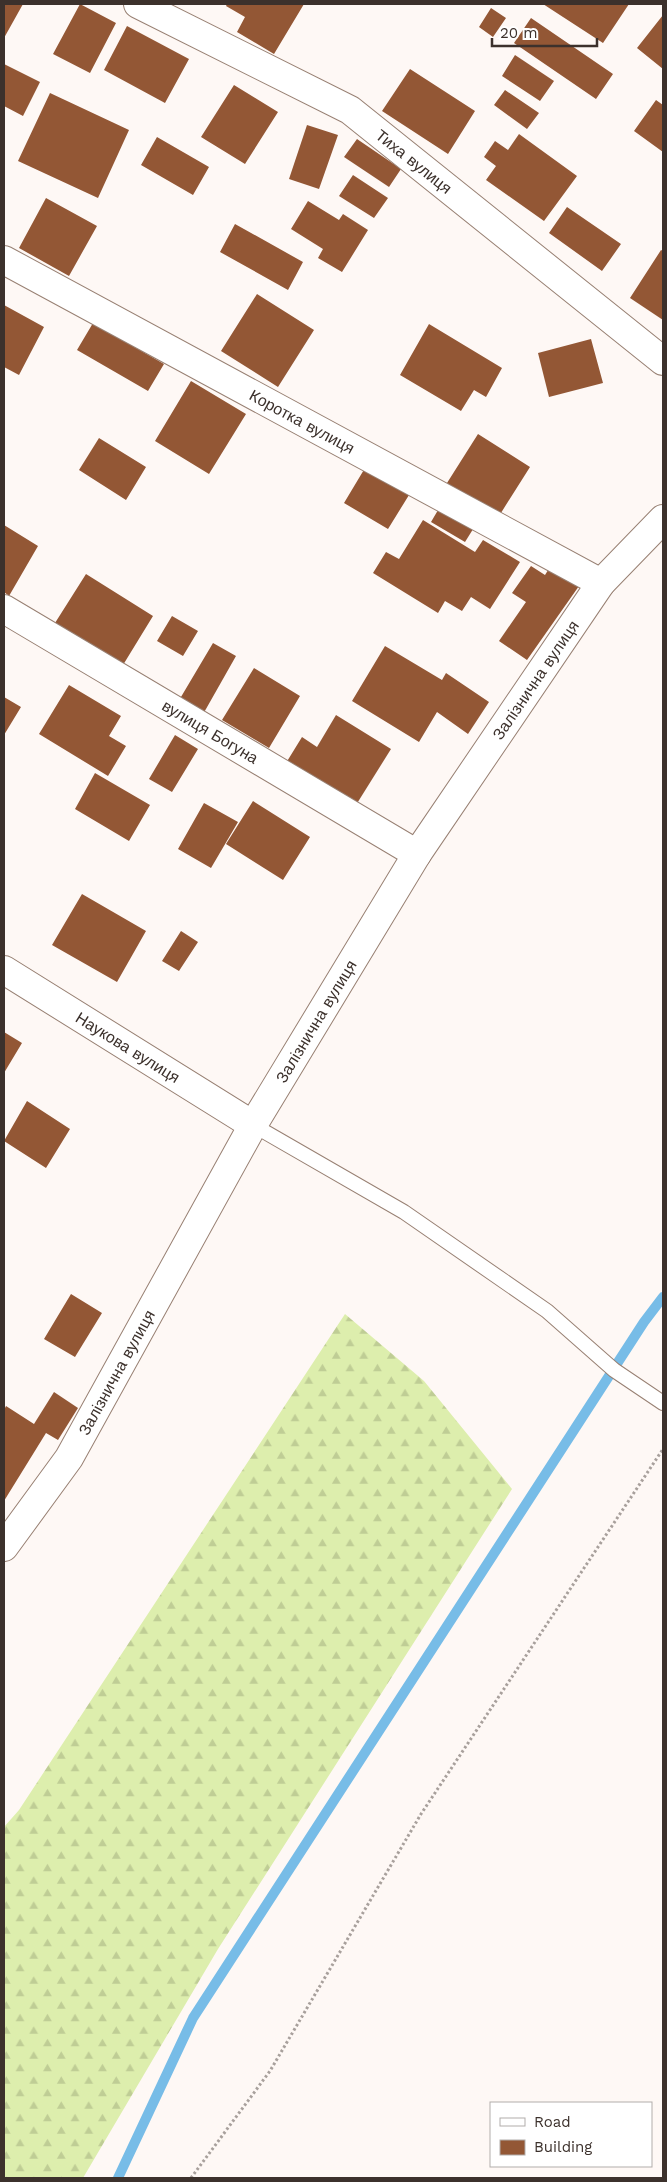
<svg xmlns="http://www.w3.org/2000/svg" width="667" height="2182" viewBox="0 0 667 2182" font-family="'Work Sans',sans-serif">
  <defs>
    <pattern id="forest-firs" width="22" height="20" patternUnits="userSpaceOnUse" patternTransform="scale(1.25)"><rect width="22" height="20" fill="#ddeead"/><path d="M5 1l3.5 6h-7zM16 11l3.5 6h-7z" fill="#bfcd95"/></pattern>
  </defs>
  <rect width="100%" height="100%" fill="#fef8f5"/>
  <path fill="url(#forest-firs)" d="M 345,1314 L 424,1381 L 512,1489 L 218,1949 L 83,2178 L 4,2178 L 4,1827 L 19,1810 Z"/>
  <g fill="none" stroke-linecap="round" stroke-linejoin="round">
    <path stroke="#77bce7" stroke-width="10" d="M 118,2178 L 193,2018 L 644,1322 L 663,1297"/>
  </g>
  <path fill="#935735" d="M 4,4 L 23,4 L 4,38 Z
    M 80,4 L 116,23 L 90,73 L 53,54 Z
    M 227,4 L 304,4 L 274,54 L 237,32 L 245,17 L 226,6 Z
    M 543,4 L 629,4 L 603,43 Z
    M 491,8 L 506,18 L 493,37 L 479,27 Z
    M 663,15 L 663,69 L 637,48 Z
    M 531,18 L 613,74 L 596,99 L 514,43 Z
    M 127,26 L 189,59 L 165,103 L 104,70 Z
    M 515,55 L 554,81 L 540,101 L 502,76 Z
    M 4,64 L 40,82 L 23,116 L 4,106 Z
    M 410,69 L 475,111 L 448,154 L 382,111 Z
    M 234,85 L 278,112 L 245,164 L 201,137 Z
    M 505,90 L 539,113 L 527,129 L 494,105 Z
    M 50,93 L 129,130 L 98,198 L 18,161 Z
    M 656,100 L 663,105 L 663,152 L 634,131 Z
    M 307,125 L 338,135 L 319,189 L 289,179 Z
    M 519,134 L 577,176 L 544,221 L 486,180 L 496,166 L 484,157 L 495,141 L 508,150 Z
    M 157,137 L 209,167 L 193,195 L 141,165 Z
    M 357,139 L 401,169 L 389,187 L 344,157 Z
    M 353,175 L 388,198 L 374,218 L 339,196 Z
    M 46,198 L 97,226 L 69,276 L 19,248 Z
    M 308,201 L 339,220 L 343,214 L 368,230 L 342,272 L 318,258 L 323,249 L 291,229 Z
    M 567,207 L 621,244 L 602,271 L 549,233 Z
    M 235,224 L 303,262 L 288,290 L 220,252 Z
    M 661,250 L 663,251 L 663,320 L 630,298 Z
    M 257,294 L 314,330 L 278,387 L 221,351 Z
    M 4,305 L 44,327 L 19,375 L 4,367 Z
    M 93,323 L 164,364 L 148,391 L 77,350 Z
    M 429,324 L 502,368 L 486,397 L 474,390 L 461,411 L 400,375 Z
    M 591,339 L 603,383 L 549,397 L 538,353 Z
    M 191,381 L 246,414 L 209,474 L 155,441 Z
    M 478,434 L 530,467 L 499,516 L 447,483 Z
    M 99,438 L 146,467 L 126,500 L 79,470 Z
    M 365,468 L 409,495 L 388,529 L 344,503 Z
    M 441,505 L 475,526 L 465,542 L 431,522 Z
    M 423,520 L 475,552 L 483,540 L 520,562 L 490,609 L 471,597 L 462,611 L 445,601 L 438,613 L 373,573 L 386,552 L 399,559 Z
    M 4,525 L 38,546 L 9,596 L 4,592 Z
    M 531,566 L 545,575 L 550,567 L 579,586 L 527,660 L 499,641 L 526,602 L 512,593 Z
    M 86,574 L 153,616 L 123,665 L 55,623 Z
    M 172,616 L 198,631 L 183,656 L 157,641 Z
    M 213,643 L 236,656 L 202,716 L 178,702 Z
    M 385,646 L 442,680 L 446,673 L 489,702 L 468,734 L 437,712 L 419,742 L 352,701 Z
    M 254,668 L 300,696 L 269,748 L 222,720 Z
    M 69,685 L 121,716 L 109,736 L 126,746 L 108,776 L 39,734 Z
    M 4,697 L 21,707 L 4,735 Z
    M 336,715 L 391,749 L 356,805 L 286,763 L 302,737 L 317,747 Z
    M 175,735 L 198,749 L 172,792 L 149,779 Z
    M 95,773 L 150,805 L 129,841 L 75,809 Z
    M 253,801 L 310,837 L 283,880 L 226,844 Z
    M 204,803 L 238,822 L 211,868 L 178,849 Z
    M 82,894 L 146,931 L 117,982 L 52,945 Z
    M 181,931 L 198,942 L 179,971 L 162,961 Z
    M 4,1032 L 22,1043 L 4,1073 Z
    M 27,1101 L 70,1129 L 46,1168 L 4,1141 Z
    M 71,1294 L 102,1313 L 75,1357 L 44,1339 Z
    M 54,1392 L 78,1408 L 58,1440 L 46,1433 L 4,1501 L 4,1410 L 6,1406 L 34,1424 Z"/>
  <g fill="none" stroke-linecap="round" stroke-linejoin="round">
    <defs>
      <path id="service" d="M 253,1125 L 404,1212 L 547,1311 L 614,1370 L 663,1403"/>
      <g id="minor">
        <path id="s1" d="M 138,4 L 350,110 L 663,361"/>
        <path id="s2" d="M 4,260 L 601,583"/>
        <path id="s3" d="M 4,609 L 417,854"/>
        <path id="s4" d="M 4,970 L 253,1125"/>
        <path id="s5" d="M 4,1547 L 69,1458 L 253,1125 L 417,854 L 601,583 L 663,519"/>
      </g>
    </defs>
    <use href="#service" stroke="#988073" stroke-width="16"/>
    <use href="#minor" stroke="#988073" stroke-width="30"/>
    <path stroke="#a8a09c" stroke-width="3" stroke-dasharray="2.5 2.5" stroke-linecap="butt" d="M 191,2178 L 270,2071 L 421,1814 L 663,1449"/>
    <use href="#service" stroke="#fff" stroke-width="14"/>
    <use href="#minor" stroke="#fff" stroke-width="28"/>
  </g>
  <g text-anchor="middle" stroke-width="5" stroke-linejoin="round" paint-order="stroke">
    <g font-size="16" fill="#3c312c" stroke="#fff">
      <text dy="6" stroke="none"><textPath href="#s1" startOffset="319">Тиха вулиця</textPath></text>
      <text dy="6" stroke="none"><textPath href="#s2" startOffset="339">Коротка вулиця</textPath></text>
      <text dy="6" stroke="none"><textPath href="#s5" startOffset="1018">Залізнична вулиця</textPath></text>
      <text dy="6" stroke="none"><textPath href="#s3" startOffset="240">вулиця Богуна</textPath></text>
      <text dy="6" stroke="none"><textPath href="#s5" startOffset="612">Залізнична вулиця</textPath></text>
      <text dy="6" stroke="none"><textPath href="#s4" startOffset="146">Наукова вулиця</textPath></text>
      <text dy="6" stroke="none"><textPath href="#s5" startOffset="208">Залізнична вулиця</textPath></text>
    </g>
  </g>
  <rect width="667" height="2182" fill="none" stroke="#3c312c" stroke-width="10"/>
  <rect x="490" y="2102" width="162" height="65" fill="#ffffff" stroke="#b1adab"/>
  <rect x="500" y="2118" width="25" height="8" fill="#ffffff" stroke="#b1adab"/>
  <text x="534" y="2127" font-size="15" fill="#3c312c">Road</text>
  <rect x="500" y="2140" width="25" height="15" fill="#935735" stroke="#b1adab"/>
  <text x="534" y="2152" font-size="15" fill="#3c312c">Building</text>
  <path d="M492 38v8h105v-8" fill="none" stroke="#3c312c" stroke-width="2.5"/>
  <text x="500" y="38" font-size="15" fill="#3c312c" stroke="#ffffff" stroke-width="4" paint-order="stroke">20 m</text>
</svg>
